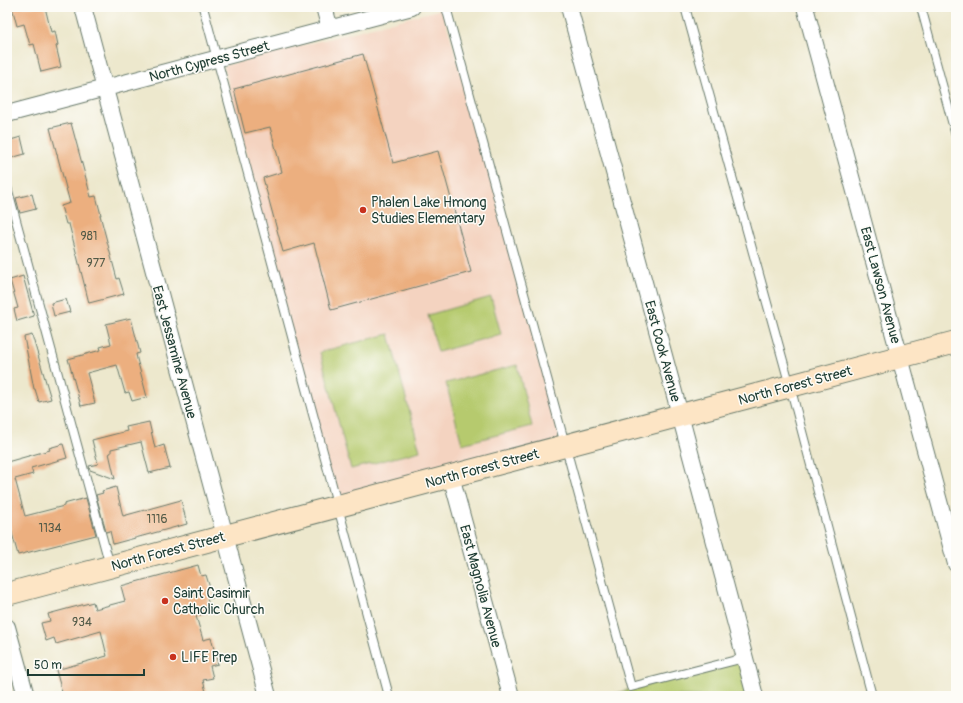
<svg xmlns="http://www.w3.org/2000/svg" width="963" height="703" viewBox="0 0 963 703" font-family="Pangolin,sans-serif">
  <rect width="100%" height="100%" fill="#fdfcf7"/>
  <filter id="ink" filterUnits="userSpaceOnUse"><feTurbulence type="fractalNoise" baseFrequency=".025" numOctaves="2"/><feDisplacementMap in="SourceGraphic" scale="8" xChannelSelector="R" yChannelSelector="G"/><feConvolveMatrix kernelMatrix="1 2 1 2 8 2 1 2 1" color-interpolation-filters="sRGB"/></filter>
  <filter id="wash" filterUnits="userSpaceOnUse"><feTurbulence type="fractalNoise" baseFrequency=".012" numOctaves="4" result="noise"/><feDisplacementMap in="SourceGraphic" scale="16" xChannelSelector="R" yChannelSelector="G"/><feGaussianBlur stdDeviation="0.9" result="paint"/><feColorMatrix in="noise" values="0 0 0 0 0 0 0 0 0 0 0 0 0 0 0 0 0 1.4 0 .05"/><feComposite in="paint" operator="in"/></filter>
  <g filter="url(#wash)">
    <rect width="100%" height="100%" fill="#ede8cd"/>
    <path fill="#f4d3c0" d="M 442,9 L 481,139 L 566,446 L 337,507 L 271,256 L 224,66 Z"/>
    <path fill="#b6ca6e" stroke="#6a8451" d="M 491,297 L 501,334 L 438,352 L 428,315 Z
      M 389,334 L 420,451 L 351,469 L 320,352 Z
      M 517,365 L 532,426 L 462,444 L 446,383 Z
      M 744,658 L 755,696 L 606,696 Z"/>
    <g id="blocks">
      <path fill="#ecaf7f" d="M 12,7 L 45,7 L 51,32 L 55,31 L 58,45 L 56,46 L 61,67 L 41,72 L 34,44 L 30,45 L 24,24 L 17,26 Z
        M 363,54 L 393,163 L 438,151 L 471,272 L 331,310 L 314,243 L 283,252 L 263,178 L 282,172 L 270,127 L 245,133 L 234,89 Z
        M 71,123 L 91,197 L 96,196 L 101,215 L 100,215 L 117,279 L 119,278 L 124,294 L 89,303 L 69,224 L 66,224 L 61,206 L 70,203 L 50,128 Z
        M 21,137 L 25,154 L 7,159 L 7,141 Z
        M 32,194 L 36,209 L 20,213 L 16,198 Z
        M 23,276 L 34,316 L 17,321 L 14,309 L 18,308 L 10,280 Z
        M 66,299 L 70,312 L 54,316 L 51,303 Z
        M 131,318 L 140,353 L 136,354 L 137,359 L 147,397 L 132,401 L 129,392 L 125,393 L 117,365 L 87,373 L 95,403 L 81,406 L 68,359 L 101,350 L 100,347 L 111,344 L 106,324 Z
        M 32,335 L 51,399 L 39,402 L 35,389 L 34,389 L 24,337 Z
        M 149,422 L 155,448 L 164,445 L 170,468 L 149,473 L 141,442 L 111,449 L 111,453 L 109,453 L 115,479 L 90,470 L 89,466 L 98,464 L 92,440 L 127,431 L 126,427 Z
        M 63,444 L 67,458 L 31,468 L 33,474 L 15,479 L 25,516 L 64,506 L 64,504 L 86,498 L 96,535 L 18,555 L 7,515 L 7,462 L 50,450 L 49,448 Z
        M 116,487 L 123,516 L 181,500 L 187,524 L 113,544 L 110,531 L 106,532 L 96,495 L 103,493 L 102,491 Z
        M 198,565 L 201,576 L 206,575 L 213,598 L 207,599 L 211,612 L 196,616 L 203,640 L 211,638 L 218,664 L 210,666 L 213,678 L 203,680 L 207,696 L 63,696 L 56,670 L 107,656 L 101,631 L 56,644 L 54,638 L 46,641 L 41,623 L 50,621 L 48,614 L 93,602 L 95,609 L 125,601 L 121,586 Z"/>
    </g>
  </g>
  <g filter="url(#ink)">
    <use href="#blocks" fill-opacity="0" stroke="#67796a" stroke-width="1"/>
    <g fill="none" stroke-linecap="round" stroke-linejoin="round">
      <defs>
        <path id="lane" d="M 203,7 L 389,696
          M 446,7 L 631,687 L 744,658
          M 685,7 L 790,386 L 872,696
          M 921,7 L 956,136
          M 7,187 L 110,566"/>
        <path id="street" d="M 83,7 L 268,696
          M 324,7 L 330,29
          M 569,7 L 675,396 L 755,696
          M 805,7 L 956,564
          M 7,114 L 412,7
          M 451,476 L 511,696
          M 7,627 L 26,696"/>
        <path id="secondary" d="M 7,594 L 956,342"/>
      </defs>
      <use href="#lane" stroke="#67796a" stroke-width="10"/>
      <use href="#street" stroke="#67796a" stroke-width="18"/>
      <use href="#secondary" stroke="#67796a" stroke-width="24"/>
      <use href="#lane" stroke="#fff" stroke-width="8"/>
      <use href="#street" stroke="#fff" stroke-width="16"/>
      <use href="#secondary" stroke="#fde5c5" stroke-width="22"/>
    </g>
  </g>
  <g fill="#c8321e" stroke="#fdfcf7" stroke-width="1.5">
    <circle cx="363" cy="210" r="4"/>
    <circle cx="165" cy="601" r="4"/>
    <circle cx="173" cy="657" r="4"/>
  </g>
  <g text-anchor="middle" stroke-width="3" stroke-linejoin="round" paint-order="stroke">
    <g font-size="12" fill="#525a47">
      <text x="89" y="240">981</text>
      <text x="96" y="267">977</text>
      <text x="157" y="523">1116</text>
      <text x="50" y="532">1134</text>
      <text x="82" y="626">934</text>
    </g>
    <g font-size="14" fill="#1f3d34" stroke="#fdfcf7">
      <text transform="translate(209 61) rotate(-15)" y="5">North Cypress Street</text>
      <text transform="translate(881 285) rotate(75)" y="5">East Lawson Avenue</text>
      <text transform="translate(663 351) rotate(75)" y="5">East Cook Avenue</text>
      <text transform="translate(175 352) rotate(75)" y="5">East Jessamine Avenue</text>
      <text transform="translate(795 385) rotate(-15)" y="5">North Forest Street</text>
      <text transform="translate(482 468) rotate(-15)" y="5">North Forest Street</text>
      <text transform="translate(168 551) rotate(-15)" y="5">North Forest Street</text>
      <text transform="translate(481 586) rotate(75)" y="5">East Magnolia Avenue</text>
    </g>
    <g font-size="14" fill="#1f3d34" stroke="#fdfcf7" text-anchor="start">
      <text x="371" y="207">Phalen Lake Hmong<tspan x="371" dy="16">Studies Elementary</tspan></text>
      <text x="173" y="598">Saint Casimir<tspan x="173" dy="16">Catholic Church</tspan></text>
      <text x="181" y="662">LIFE Prep</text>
    </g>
  </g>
  <rect width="963" height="703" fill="none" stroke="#fdfcf7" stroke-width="24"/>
  <path d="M28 669v6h116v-6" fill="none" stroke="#1f3d34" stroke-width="2"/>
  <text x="34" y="669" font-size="12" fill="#1f3d34" stroke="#fdfcf7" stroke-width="3" paint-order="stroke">50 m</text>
</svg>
